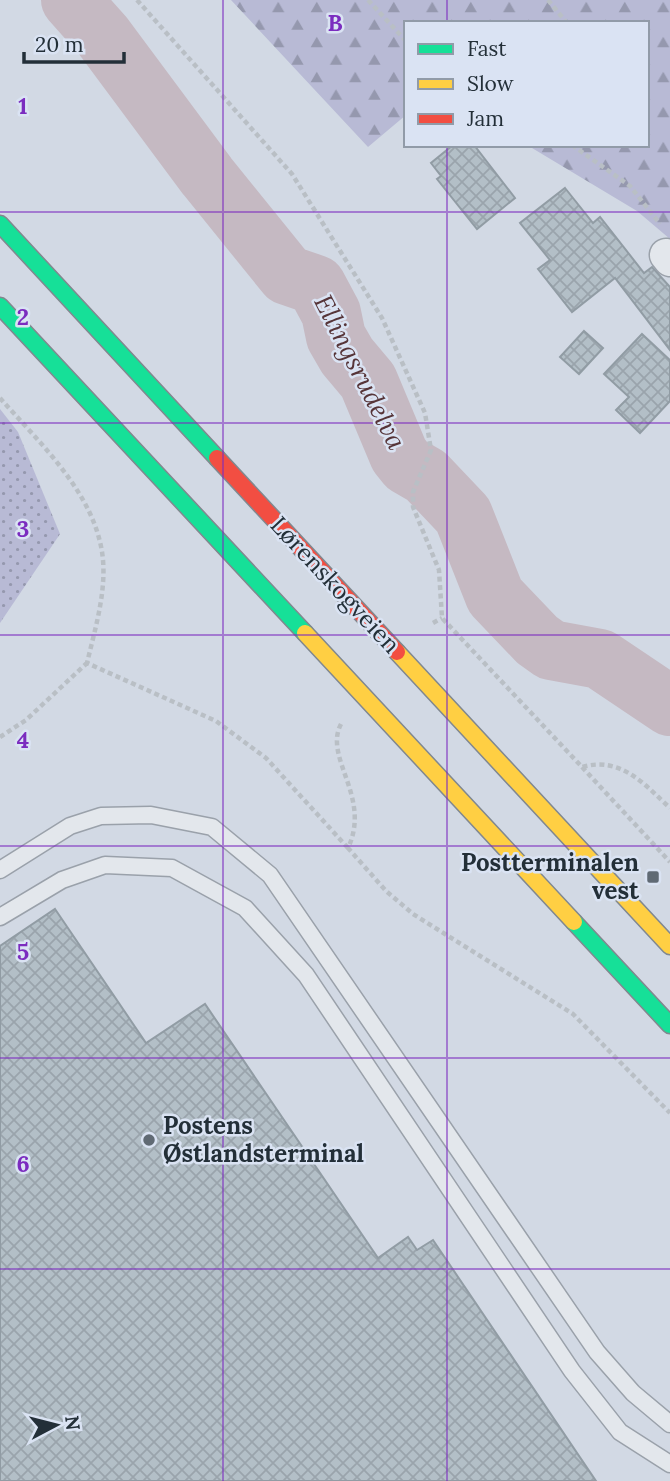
<svg xmlns="http://www.w3.org/2000/svg" width="670" height="1481" viewBox="0 0 670 1481" font-family="Lora,serif">
  <defs>
    <pattern id="grass-dots" width="8" height="8" patternUnits="userSpaceOnUse" patternTransform="scale(1.75)"><rect width="8" height="8" fill="#b8bad5"/><path d="M2 2h.1M6 6h.1" fill="none" stroke="#9598ae" stroke-width="1.8" stroke-linecap="round"/></pattern>
    <pattern id="forest-firs" width="22" height="20" patternUnits="userSpaceOnUse" patternTransform="scale(1.75)"><rect width="22" height="20" fill="#b8bad5"/><path d="M5 1l3.5 6h-7zM16 11l3.5 6h-7z" fill="#9598ae"/></pattern>
    <pattern id="building-cross-hatch" width="8" height="8" patternUnits="userSpaceOnUse" patternTransform="scale(1.75)"><rect width="8" height="8" fill="#b3bfc7"/><path d="M0 0l8 8M0 8l8-8" fill="none" stroke="#9aa4ac"/></pattern>
  </defs>
  <rect width="100%" height="100%" fill="#d2d9e4"/>
  <path fill="url(#grass-dots)" d="M 0,409 L 18,432 L 60,534 L 0,623 Z"/>
  <path fill="url(#forest-firs)" d="M 231,0 L 670,0 L 670,239 L 637,211 L 527,145 L 647,145 L 647,23 L 406,23 L 406,115 L 368,147 Z"/>
  <g fill="none" stroke-linecap="round" stroke-linejoin="round">
    <path stroke="#c5b9c2" stroke-width="60" d="M 71,0 L 103,36 L 207,176 L 287,275 L 316,285 L 331,313 L 336,337 L 347,356 L 368,381 L 399,455 L 407,465 L 426,476 L 463,515 L 495,596 L 537,640 L 551,650 L 600,659 L 670,706"/>
  </g>
  <path fill="url(#building-cross-hatch)" stroke="#919ca4" stroke-width="2" d="M 453,145 L 474,145 L 515,198 L 477,229 L 437,179 L 441,176 L 431,163 Z
    M 565,188 L 593,223 L 600,217 L 644,273 L 652,267 L 670,287 L 670,350 L 615,278 L 572,312 L 538,269 L 550,260 L 520,223 Z
    M 584,331 L 603,348 L 579,374 L 560,357 Z
    M 642,334 L 670,360 L 670,401 L 640,433 L 616,410 L 629,397 L 604,374 Z
    M 55,909 L 146,1043 L 205,1004 L 378,1258 L 408,1237 L 417,1250 L 433,1240 L 596,1481 L 0,1481 L 0,946 Z"/>
  <g fill="none" stroke-linecap="round" stroke-linejoin="round">
    <defs>
      <path id="lane" d="M 0,870 L 70,826 L 101,816 L 151,815 L 212,827 L 270,875 L 597,1352 L 633,1393 L 670,1424
        M 0,917 L 62,880 L 105,865 L 172,868 L 245,908 L 306,975 L 572,1371 L 620,1432 L 670,1464"/>
      <path id="street" d="M 666,255 L 670,260"/>
      <path id="fast" d="M 0,224 L 217,458
        M 0,306 L 305,633
        M 574,922 L 670,1025"/>
      <path id="slow" d="M 305,633 L 574,922
        M 397,652 L 670,946"/>
      <path id="jam" d="M 217,458 L 397,652"/>
    </defs>
    <use href="#lane" stroke="#9aa1aa" stroke-width="19"/>
    <use href="#street" stroke="#9aa1aa" stroke-width="35"/>
    <use href="#fast" stroke="#81888f" stroke-width="19"/>
    <use href="#slow" stroke="#81888f" stroke-width="19"/>
    <use href="#jam" stroke="#81888f" stroke-width="19"/>
    <path stroke="#b9bfc5" stroke-width="4.5" stroke-dasharray="5 3.5" stroke-linecap="butt" d="M 137,0 L 292,174 L 382,318 L 425,413 L 431,450 L 413,492 L 413,507 L 439,570 L 442,618 L 582,767 C 621,756 644,784 670,808
      M 368,0 L 406,41
      M 548,0 L 567,23
      M 572,145 L 630,186 L 660,224
      M 0,398 C 36,439 87,486 100,542 C 110,581 96,625 87,663 L 216,721 L 266,758 L 348,848
      M 433,623 L 442,618
      M 341,724 C 323,758 372,797 348,848 L 386,891 L 413,914 L 573,1014 L 670,1113
      M 0,737 L 26,720 L 87,663
      M 582,767 L 670,862"/>
    <use href="#lane" stroke="#e3e7ec" stroke-width="16"/>
    <use href="#street" stroke="#e3e7ec" stroke-width="32"/>
    <use href="#fast" stroke="#16e098" stroke-width="16"/>
    <use href="#slow" stroke="#ffcf43" stroke-width="16"/>
    <use href="#jam" stroke="#f24e42" stroke-width="16"/>
  </g>
  <path fill="none" stroke="#7b2cbf" stroke-width="2" stroke-opacity="0.55" d="M 223,0 L 223,1481M 447,0 L 447,23M 447,145 L 447,1481M 0,212 L 670,212M 0,423 L 670,423M 0,635 L 670,635M 0,846 L 670,846M 0,1058 L 670,1058M 0,1269 L 670,1269"/>
  <g fill="#606a74" stroke="#dae3f3" stroke-width="2.5">
    <rect x="646" y="870" width="14" height="14" rx="3.5"/>
    <circle cx="149" cy="1140" r="7"/>
  </g>
  <g text-anchor="middle" stroke-width="5" stroke-linejoin="round" paint-order="stroke">
    <g font-size="24" fill="#232f38" stroke="#dae3f3">
      <text transform="translate(335 585) rotate(47)" y="8">Lørenskogveien</text>
    </g>
    <g font-size="24" font-weight="bold" fill="#232f38" stroke="#dae3f3" text-anchor="end">
      <text x="639" y="871">Postterminalen<tspan x="639" dy="28">vest</tspan></text>
      <text x="163" y="1134" text-anchor="start">Postens<tspan x="163" dy="28">Østlandsterminal</tspan></text>
    </g>
    <g font-size="26" font-style="italic" fill="#563438" stroke="#dae3f3">
      <text transform="translate(360 372) rotate(63)" y="9">Ellingsrudelva</text>
    </g>
  </g>
  <g font-size="23" text-anchor="middle" font-weight="bold" fill="#7b2cbf" stroke="#dae3f3" stroke-width="5" stroke-linejoin="round" paint-order="stroke">
    <text x="335" y="31">B</text>
    <text x="23" y="114">1</text>
    <text x="23" y="325">2</text>
    <text x="23" y="537">3</text>
    <text x="23" y="748">4</text>
    <text x="23" y="960">5</text>
    <text x="23" y="1172">6</text>
  </g>
  <rect x="404" y="21" width="245" height="126" fill="#dae3f3" stroke="#919ba8" stroke-width="2"/>
  <rect x="418" y="44" width="35" height="10" fill="#16e098" stroke="#919ba8" stroke-width="2"/>
  <text x="467" y="56" font-size="21" fill="#232f38">Fast</text>
  <rect x="418" y="79" width="35" height="10" fill="#ffcf43" stroke="#919ba8" stroke-width="2"/>
  <text x="467" y="91" font-size="21" fill="#232f38">Slow</text>
  <rect x="418" y="114" width="35" height="10" fill="#f24e42" stroke="#919ba8" stroke-width="2"/>
  <text x="467" y="126" font-size="21" fill="#232f38">Jam</text>
  <g transform="translate(56 1425) rotate(83)" stroke="#dae3f3" stroke-width="5" paint-order="stroke">
  <path d="M0-5L12 26L0 18L-12 26Z" fill="#232f38"/>
  <text y="-10" font-size="19" font-weight="bold" text-anchor="middle" fill="#232f38">N</text>
  </g>
  <path d="M24 52v10h100v-10" fill="none" stroke="#232f38" stroke-width="3.5"/>
  <text x="35" y="52" font-size="21" fill="#232f38" stroke="#dae3f3" stroke-width="5" paint-order="stroke">20 m</text>
</svg>
